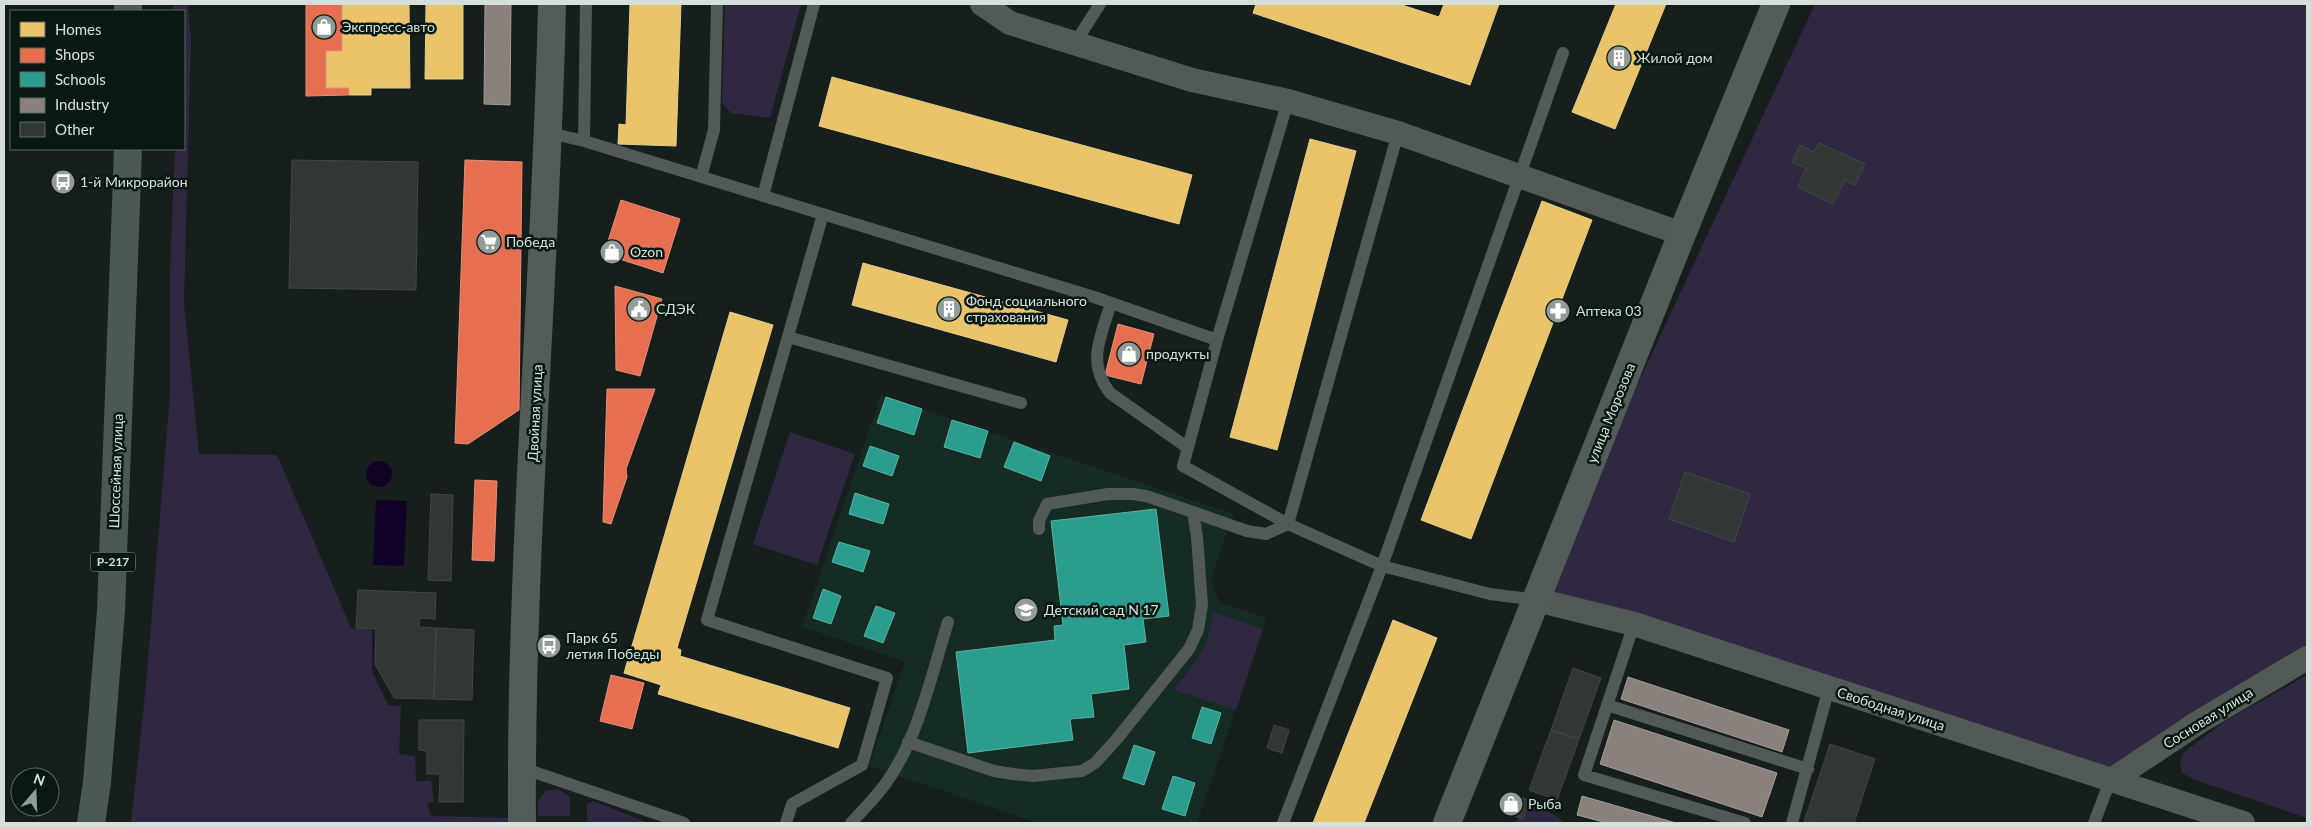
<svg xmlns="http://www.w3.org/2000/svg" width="2311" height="827" viewBox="0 0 2311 827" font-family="Lato,sans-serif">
  <rect width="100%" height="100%" fill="#161f1b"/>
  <path fill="#152c22" d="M 881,395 L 1233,514 L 1211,581 L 1220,603 L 1267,618 L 1197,823 L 1037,823 L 869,766 L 905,662 L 802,627 Z"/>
  <path fill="#302842" d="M 173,4 L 188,4 L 191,39 L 184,303 L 199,454 L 277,455 L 351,628 L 372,630 L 372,671 L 388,705 L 401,706 L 399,754 L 415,756 L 416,781 L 431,781 L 434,801 L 427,803 L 431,816 L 510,818 L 510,823 L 131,823 L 146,685 L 170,394 L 170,271 L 175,149 L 184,149 L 184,11 L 173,11 Z
    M 725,4 L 801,4 L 770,118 L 731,113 L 722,103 Z
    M 1815,4 L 2307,4 L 2307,658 L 2110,781 L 1537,600 Z
    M 790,432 L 855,454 L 817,565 L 753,544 Z
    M 1213,612 L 1263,629 L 1236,710 L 1174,690 C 1196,660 1209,650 1213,612 Z
    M 2307,675 L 2307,818 L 2195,780 L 2182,773 L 2180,762 L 2183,753 L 2224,722 Z
    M 558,789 L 570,797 L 570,816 L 538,816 L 538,801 L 545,791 Z
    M 593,801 L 646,822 L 647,823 L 587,823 L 587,804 Z
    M 1528,805 L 1553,814 L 1565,823 L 1516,823 L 1518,817 L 1523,818 Z"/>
  <path fill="#110326" d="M366 474a13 13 0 1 1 26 0a13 13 0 1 1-26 0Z
    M 376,500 L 407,501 L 404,566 L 373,565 Z"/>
  <path fill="#e9c46a" stroke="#e3cc8c" d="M 342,4 L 409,4 L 410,88 L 371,88 L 371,95 L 349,95 L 349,88 L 326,88 L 326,51 L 342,51 Z
    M 426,4 L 463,4 L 463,79 L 425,79 Z
    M 630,4 L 681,4 L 676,146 L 618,144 L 619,124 L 626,125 Z
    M 1256,4 L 1399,4 L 1439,17 L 1444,4 L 1499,4 L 1470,85 L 1253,13 Z
    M 1616,4 L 1666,4 L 1615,129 L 1572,112 Z
    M 832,77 L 1192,175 L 1179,224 L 819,126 Z
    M 1310,139 L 1356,151 L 1277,450 L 1230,437 Z
    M 1542,201 L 1592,220 L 1471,539 L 1421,520 Z
    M 863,263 L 1068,320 L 1056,362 L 852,305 Z
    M 730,312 L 773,325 L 677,648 L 681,650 L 680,656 L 850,708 L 838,748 L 658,694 L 661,685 L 624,673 Z
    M 1393,620 L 1437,638 L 1364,823 L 1313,823 Z"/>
  <path fill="#e76f51" stroke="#e2917a" d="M 306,4 L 342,4 L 342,51 L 326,51 L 326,88 L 349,88 L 349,95 L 306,96 Z
    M 465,160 L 522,162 L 519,410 L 468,444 L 455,443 Z
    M 621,200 L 680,219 L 663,273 L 604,254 Z
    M 615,286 L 662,299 L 640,376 L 616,370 Z
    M 1118,324 L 1154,334 L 1141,384 L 1105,375 Z
    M 607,389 L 655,389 L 626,469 L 627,477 L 611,524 L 603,522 Z
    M 475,480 L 497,481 L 494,561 L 472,560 Z
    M 611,675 L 644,683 L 632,729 L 600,721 Z"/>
  <path fill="#2a9d8f" stroke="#5db1a6" d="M 886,397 L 922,409 L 914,435 L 877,423 Z
    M 952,420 L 988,431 L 980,458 L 944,447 Z
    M 1014,442 L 1050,456 L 1041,481 L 1004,467 Z
    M 870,446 L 899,456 L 892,476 L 863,466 Z
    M 855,493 L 889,504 L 883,524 L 849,514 Z
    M 1156,509 L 1169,616 L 1143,619 L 1146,642 L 1124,645 L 1129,689 L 1091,694 L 1094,717 L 1070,719 L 1073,740 L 968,753 L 956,652 L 1055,640 L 1054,626 L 1063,625 L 1051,521 Z
    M 839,542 L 870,551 L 863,572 L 832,562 Z
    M 823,589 L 841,596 L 831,624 L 813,618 Z
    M 876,606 L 895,613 L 883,643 L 864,636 Z
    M 1202,707 L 1221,713 L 1211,744 L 1192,738 Z
    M 1134,745 L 1155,752 L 1144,785 L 1123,778 Z
    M 1173,776 L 1195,783 L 1185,816 L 1162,809 Z"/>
  <path fill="#8a817c" stroke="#a09e98" d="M 485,4 L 511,4 L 510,105 L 484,104 Z
    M 1628,677 L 1789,730 L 1782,752 L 1621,699 Z
    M 1614,720 L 1777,773 L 1762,817 L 1600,764 Z
    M 1582,796 L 1676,823 L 1607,823 L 1577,815 Z"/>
  <path fill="#303734" stroke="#404845" d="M 1819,143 L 1865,164 L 1855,185 L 1845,180 L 1833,204 L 1798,187 L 1806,168 L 1792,162 L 1800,145 L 1814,152 Z
    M 292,160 L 418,162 L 416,290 L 289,288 Z
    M 1685,472 L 1750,494 L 1734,542 L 1669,519 Z
    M 431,494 L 453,495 L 451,581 L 428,580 Z
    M 358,590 L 436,593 L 435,619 L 420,618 L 419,627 L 436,628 L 434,699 L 394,698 L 375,664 L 376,629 L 356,628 Z
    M 436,628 L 474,630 L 472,700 L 434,699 Z
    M 1573,668 L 1601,678 L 1579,739 L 1551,730 Z
    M 419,720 L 464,720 L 463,802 L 439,802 L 440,774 L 427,774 L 427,751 L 419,750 Z
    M 1274,725 L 1289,730 L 1282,753 L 1267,748 Z
    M 1551,730 L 1579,739 L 1557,800 L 1529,790 Z
    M 1830,744 L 1875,759 L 1854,823 L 1804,822 Z
    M 1514,795 L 1529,800 L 1523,819 L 1507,813 Z"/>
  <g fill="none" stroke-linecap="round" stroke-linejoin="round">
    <path stroke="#525a56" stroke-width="12" d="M 1075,43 L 1100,4
      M 1288,101 L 1217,340 L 1183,466 L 1288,524 L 1382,566 L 1490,594 L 1537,600
      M 549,133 L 584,141 L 1094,297 L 1217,340
      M 584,141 L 586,4
      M 701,177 L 714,130 L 717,4
      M 763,196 L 814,4
      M 1111,303 C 1101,337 1086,362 1110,393 L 1188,448
      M 788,337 L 1021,403
      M 1039,529 L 1039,521 L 1047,504 L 1108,494 L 1133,494 L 1146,496 L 1193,512
      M 1634,624 L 1584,775 L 1745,823
      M 1607,705 L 1808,769
      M 908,742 L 994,771 L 1013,774 L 1033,776 L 1082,771 L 1095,763 L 1116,740 L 1189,649 L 1198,630 L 1202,605 L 1197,537 L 1193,512 L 1247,531 L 1266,534 L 1288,524 L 1398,133
      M 522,768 L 684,823
      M 786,823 L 792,804 L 862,765 L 887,678 L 707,620 L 823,214
      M 851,823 C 863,810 876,797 886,783 C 918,739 932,673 948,622
      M 1283,823 L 1382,566 L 1563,53
      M 1792,823 L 1829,688
      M 2094,823 L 2110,781"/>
    <path stroke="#525a56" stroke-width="24" d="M 982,4 L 1010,23 L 1192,80 L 1288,101 L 1398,133 L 1682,234
      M 1537,600 L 1634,624 L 2243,823
      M 2110,781 L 2199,722 L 2307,658"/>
    <path stroke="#525d58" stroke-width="28" d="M 522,823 C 520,550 546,277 552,4
      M 1447,823 L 1682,234 L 1776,4"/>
    <path stroke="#4c5852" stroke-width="28" d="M 128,4 L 128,11
      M 91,823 L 97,782 L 111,611 L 128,149"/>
  </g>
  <defs>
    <symbol id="shop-disc" viewBox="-11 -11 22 22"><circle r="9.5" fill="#929c97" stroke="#091912"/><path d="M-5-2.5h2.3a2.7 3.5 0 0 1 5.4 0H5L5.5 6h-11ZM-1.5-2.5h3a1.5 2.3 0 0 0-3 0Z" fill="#fff"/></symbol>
    <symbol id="building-disc" viewBox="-11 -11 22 22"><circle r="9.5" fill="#929c97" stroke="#091912"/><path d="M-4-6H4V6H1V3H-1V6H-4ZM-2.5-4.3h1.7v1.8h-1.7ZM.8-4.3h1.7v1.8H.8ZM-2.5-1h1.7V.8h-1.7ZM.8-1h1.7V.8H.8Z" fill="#fff"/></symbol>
    <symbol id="bus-disc" viewBox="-11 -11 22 22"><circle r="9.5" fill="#929c97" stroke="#091912"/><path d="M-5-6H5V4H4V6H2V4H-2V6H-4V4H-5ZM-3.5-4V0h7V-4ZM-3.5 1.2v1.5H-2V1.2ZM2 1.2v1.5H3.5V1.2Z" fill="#fff"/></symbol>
    <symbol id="supermarket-disc" viewBox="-11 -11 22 22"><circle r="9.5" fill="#929c97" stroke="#091912"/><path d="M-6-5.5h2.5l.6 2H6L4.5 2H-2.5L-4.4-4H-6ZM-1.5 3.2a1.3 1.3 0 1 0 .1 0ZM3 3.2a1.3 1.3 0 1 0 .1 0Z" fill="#fff"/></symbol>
    <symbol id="civic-disc" viewBox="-11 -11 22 22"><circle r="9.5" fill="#929c97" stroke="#091912"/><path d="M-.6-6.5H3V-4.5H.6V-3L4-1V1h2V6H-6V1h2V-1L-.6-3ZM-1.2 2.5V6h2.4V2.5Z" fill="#fff"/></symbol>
    <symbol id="pharmacy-disc" viewBox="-11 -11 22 22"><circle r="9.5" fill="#929c97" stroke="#091912"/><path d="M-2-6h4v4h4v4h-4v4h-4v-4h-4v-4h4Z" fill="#fff"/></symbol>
    <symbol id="school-disc" viewBox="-11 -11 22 22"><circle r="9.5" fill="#929c97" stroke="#091912"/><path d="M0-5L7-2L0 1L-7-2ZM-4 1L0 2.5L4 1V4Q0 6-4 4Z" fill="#fff"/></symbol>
  </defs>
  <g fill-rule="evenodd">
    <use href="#shop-disc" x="310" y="13" width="28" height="28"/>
    <use href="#building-disc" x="1605" y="44" width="28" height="28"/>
    <use href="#bus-disc" x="49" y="168" width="28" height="28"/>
    <use href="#supermarket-disc" x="475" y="228" width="28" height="28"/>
    <use href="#shop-disc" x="598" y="238" width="28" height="28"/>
    <use href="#civic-disc" x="625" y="295" width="28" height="28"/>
    <use href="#building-disc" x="935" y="295" width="28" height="28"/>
    <use href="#pharmacy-disc" x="1544" y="297" width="28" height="28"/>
    <use href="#shop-disc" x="1115" y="340" width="28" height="28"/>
    <use href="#school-disc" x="1012" y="596" width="28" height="28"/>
    <use href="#bus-disc" x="535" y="632" width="28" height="28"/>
    <use href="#shop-disc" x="1497" y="790" width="28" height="28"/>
  </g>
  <g text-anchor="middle" stroke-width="5" stroke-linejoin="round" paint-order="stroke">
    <rect fill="#091912" stroke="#98a49e" stroke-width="1" x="90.5" y="552.5" width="45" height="19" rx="4"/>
    <g font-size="12" font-weight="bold" fill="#d5e0da">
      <text x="113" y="566">Р-217</text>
    </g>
    <g font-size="14" fill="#d5e0da" stroke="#091912" text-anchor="start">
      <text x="342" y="32">Экспресс-авто</text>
      <text x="1636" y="63">Жилой дом</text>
      <text x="80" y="187">1-й Микрорайон</text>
      <text x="506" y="247">Победа</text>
      <text x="630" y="257">Ozon</text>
      <text x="966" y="306">Фонд социального<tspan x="966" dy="16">страхования</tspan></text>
      <text x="656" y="314">СДЭК</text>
      <text x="1576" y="316">Аптека 03</text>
      <text x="1146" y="359">продукты</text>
      <text x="1044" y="615">Детский сад N 17</text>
      <text x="566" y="643">Парк 65<tspan x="566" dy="16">летия Победы</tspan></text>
      <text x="1528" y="809">Рыба</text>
    </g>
    <g font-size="14" fill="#d5e0da" stroke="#091912">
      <text transform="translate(535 413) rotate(-87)" y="5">Двойная улица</text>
      <text transform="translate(1611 413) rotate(-68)" y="5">улица Морозова</text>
      <text transform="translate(116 471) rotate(-88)" y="5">Шоссейная улица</text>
      <text transform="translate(1891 709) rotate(18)" y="5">Свободная улица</text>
      <text transform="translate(2208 718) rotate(-32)" y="5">Сосновая улица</text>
    </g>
  </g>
  <rect width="2311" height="827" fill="none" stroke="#d5e0da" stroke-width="10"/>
  <rect x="10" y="10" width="175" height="140" fill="#091912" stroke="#5b6962"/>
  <rect x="20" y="22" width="25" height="15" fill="#e9c46a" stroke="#5b6962"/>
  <text x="55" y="35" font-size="15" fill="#d5e0da">Homes</text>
  <rect x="20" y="48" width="25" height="15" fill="#e76f51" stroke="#5b6962"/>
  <text x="55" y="60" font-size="15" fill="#d5e0da">Shops</text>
  <rect x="20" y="72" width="25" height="15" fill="#2a9d8f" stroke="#5b6962"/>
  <text x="55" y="85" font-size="15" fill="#d5e0da">Schools</text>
  <rect x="20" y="98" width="25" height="15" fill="#8a817c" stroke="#5b6962"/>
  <text x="55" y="110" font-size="15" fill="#d5e0da">Industry</text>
  <rect x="20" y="122" width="25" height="15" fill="#303734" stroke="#5b6962"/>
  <text x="55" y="135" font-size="15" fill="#d5e0da">Other</text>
  <g transform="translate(35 792) rotate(19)"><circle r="24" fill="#091912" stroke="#5b6962"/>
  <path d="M0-4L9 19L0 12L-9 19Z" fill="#929c97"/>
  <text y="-8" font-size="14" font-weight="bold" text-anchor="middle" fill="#d5e0da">N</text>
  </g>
</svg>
